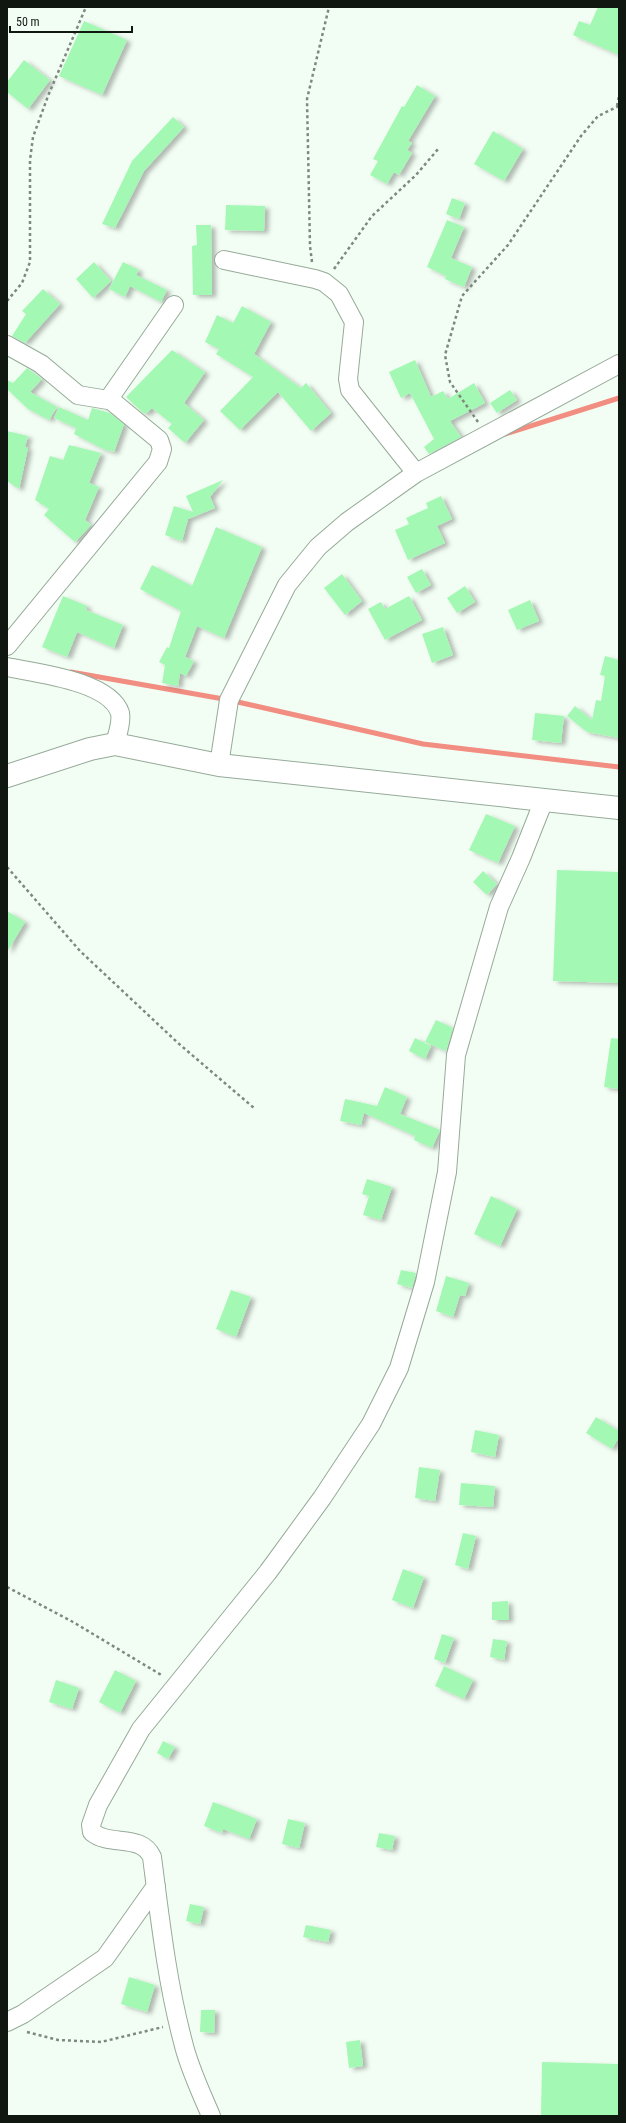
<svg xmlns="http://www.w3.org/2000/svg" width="626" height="2123" viewBox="0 0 626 2123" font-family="'Roboto Condensed',sans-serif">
  <defs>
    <filter id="shadow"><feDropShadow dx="4.5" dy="2.5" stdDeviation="2" flood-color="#0004"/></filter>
  </defs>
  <rect width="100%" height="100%" fill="#f2fef3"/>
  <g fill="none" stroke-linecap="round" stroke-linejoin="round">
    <path stroke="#f28d81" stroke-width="5" d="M 505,434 L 619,398
      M 71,672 L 229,700 L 423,744 L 619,767"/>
  </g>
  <path fill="#a3f8b3" filter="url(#shadow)" d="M 598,7 L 619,7 L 619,55 L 573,35 L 579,21 L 590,25 Z
    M 84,21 L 127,40 L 102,95 L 59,76 Z
    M 24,60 L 50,80 L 28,109 L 7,92 L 7,82 Z
    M 417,85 L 435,96 L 408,141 L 412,143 L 407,150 L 412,153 L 399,175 L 394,172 L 387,184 L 370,175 L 378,161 L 373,159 L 402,106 L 404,107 Z
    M 173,117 L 184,127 L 144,171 L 115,228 L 102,224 L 132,161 Z
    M 493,131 L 523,149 L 504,181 L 474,164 Z
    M 452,198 L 465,203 L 459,219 L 446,214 Z
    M 226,205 L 265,206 L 264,231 L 225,230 Z
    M 447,220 L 464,227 L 451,258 L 472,267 L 464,287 L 445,279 L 446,276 L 427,267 Z
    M 196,225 L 211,225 L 212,295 L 193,295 L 192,246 L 197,245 Z
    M 94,262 L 111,281 L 93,298 L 76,279 Z
    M 123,262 L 139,270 L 136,275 L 167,290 L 161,302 L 130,286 L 125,297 L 109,289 Z
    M 43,289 L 60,304 L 25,343 L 12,336 L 26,314 L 22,311 Z
    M 242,306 L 271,322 L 254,354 L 301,388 L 306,383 L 331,413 L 311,431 L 278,392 L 240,430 L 220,411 L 253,377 L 216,354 L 219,349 L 205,342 L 217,315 L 233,323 Z
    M 172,350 L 205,372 L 184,403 L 204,420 L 185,443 L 168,428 L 172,424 L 152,408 L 147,413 L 143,413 L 126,397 Z
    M 415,360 L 431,397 L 443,391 L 448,399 L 474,383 L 485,403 L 450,421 L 461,437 L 429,454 L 424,447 L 434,439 L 410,393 L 401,398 L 389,372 Z
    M 27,368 L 42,379 L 30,392 L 57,407 L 49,420 L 28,409 L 7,389 L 7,380 L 13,383 Z
    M 510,390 L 517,400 L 497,413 L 490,403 Z
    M 59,407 L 88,420 L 92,408 L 110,413 L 124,424 L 114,452 L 103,449 L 74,434 L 76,428 L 54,418 Z
    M 7,431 L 28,436 L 25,447 L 28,448 L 19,489 L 7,481 Z
    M 69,445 L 101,453 L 89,483 L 99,487 L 85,520 L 91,525 L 75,542 L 44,515 L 49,509 L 35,500 L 50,456 L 63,460 Z
    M 223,480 L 210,497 L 215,508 L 188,519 L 182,541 L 165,535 L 174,506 L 193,512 L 186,496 Z
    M 441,496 L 452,519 L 437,526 L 445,543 L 408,560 L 395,530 L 409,524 L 406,518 L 428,508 L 426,503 Z
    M 216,527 L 262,547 L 224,638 L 197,626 L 185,657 L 194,661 L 186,676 L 180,673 L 178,686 L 162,683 L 165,665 L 159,662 L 167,647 L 169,648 L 181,611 L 140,589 L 152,565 L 192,586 Z
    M 422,569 L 431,585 L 416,593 L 407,577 Z
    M 342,574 L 362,601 L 345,615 L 324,588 Z
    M 465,586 L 475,602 L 457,613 L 447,598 Z
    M 63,596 L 87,606 L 86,610 L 123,625 L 114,648 L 77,632 L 67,657 L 42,647 Z
    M 409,596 L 422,620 L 385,640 L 368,609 L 381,602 L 385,609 Z
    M 530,600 L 539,621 L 517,630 L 508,610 Z
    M 443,627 L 453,655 L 432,663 L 422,634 Z
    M 605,656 L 619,660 L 619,738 L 587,732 L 567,716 L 575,706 L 592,720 L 596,700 L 601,701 L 605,676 L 600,675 Z
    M 535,713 L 564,716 L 561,743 L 532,740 Z
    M 486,814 L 515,826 L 498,863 L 469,850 Z
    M 557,870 L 619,872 L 619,983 L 553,981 Z
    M 483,871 L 497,884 L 487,895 L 473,882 Z
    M 7,911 L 25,922 L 7,952 Z
    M 436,1020 L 453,1028 L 446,1051 L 425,1042 Z
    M 415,1038 L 431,1046 L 425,1059 L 409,1051 Z
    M 611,1038 L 619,1039 L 619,1089 L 604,1087 Z
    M 385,1087 L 407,1097 L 400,1114 L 440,1130 L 432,1148 L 414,1140 L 415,1136 L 364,1113 L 361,1125 L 340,1121 L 345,1099 L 377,1106 Z
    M 367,1179 L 392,1187 L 381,1220 L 363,1215 L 369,1196 L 362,1194 Z
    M 491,1196 L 517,1209 L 500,1246 L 474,1234 Z
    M 401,1270 L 416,1273 L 412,1288 L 397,1284 Z
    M 446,1276 L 469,1283 L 465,1296 L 460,1295 L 453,1317 L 436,1311 Z
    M 231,1290 L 251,1297 L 236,1337 L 216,1329 Z
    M 596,1417 L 619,1431 L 619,1437 L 612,1449 L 586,1433 Z
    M 475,1430 L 499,1435 L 495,1457 L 471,1452 Z
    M 419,1467 L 440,1470 L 435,1501 L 415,1498 Z
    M 461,1483 L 495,1486 L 493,1507 L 459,1505 Z
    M 463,1533 L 476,1536 L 468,1569 L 455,1565 Z
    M 403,1569 L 424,1577 L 413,1608 L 392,1600 Z
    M 508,1601 L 509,1620 L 492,1620 L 492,1602 Z
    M 442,1634 L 454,1638 L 445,1663 L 434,1659 Z
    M 493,1639 L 507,1641 L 504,1660 L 490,1657 Z
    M 444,1666 L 473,1680 L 464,1699 L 435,1686 Z
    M 115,1670 L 136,1681 L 120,1713 L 99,1702 Z
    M 56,1680 L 79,1688 L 72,1709 L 49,1702 Z
    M 163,1741 L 175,1747 L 168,1759 L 157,1753 Z
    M 213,1802 L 257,1819 L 249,1839 L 223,1829 L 222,1833 L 204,1826 Z
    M 288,1819 L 305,1823 L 299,1848 L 282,1844 Z
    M 379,1833 L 395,1836 L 392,1850 L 376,1847 Z
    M 190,1904 L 204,1907 L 200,1924 L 186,1921 Z
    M 306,1925 L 331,1930 L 328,1942 L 303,1937 Z
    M 129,1977 L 155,1985 L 147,2012 L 121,2004 Z
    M 201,2010 L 215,2010 L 214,2033 L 200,2032 Z
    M 360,2040 L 363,2066 L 349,2068 L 346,2042 Z
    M 542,2062 L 619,2064 L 619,2116 L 541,2116 Z"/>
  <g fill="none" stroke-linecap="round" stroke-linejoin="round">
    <defs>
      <path id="minor" d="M 224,260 L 315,279 L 324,282 L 339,294 L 354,322 L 348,379 L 350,390 L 416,473
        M 7,345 L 41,364 L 78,395 L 108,400 L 113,402 L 159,440 L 162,449 L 158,462 L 7,646
        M 108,400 L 174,305
        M 7,667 C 36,673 110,681 120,713 C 122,723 117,735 115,744
        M 219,765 L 229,700 L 287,585 L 318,547 L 347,522 L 416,473 L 619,364
        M 7,2022 L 23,2014 L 105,1958 L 156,1886
        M 211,2116 C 201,2092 189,2068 183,2042 C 167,1982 160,1919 152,1857 C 141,1833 110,1847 92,1832 L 91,1825 L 98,1805 L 141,1729 L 268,1572 L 322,1498 L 371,1424 L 399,1368 L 425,1282 L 447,1172 L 456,1055 L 499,907 L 521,858 L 544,800"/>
      <path id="tertiary" d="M 7,776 L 90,749 L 115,744 L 219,765 L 619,808"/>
    </defs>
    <use href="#minor" stroke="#96aa99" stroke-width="20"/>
    <use href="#tertiary" stroke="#96aa99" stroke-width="24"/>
    <path stroke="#7e887f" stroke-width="2.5" stroke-dasharray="3 3" stroke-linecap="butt" d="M 617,106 L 619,96
      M 312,262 L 310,246 L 307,99 L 329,7
      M 334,269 L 372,216 L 416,175 L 439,148
      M 7,301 L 22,283 L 30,262 L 30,160 L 33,137 L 48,96 L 86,7
      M 478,422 L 450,382 L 445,355 L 462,296 L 508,245 L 581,136 L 598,116 L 619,106
      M 7,867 L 80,951 L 178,1043 L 254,1108
      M 7,1587 L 73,1622 L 163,1676
      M 27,2032 L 58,2040 L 101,2042 L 163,2027"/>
    <use href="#minor" stroke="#fff" stroke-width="18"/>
    <use href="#tertiary" stroke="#fff" stroke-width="22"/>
  </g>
  <rect width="626" height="2123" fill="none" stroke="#0f1710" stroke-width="16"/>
  <path d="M10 26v6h122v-6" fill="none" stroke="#0f1710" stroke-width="2"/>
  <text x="16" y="26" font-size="12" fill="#0f1710" stroke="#f2fef3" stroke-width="3" paint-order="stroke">50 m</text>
</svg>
